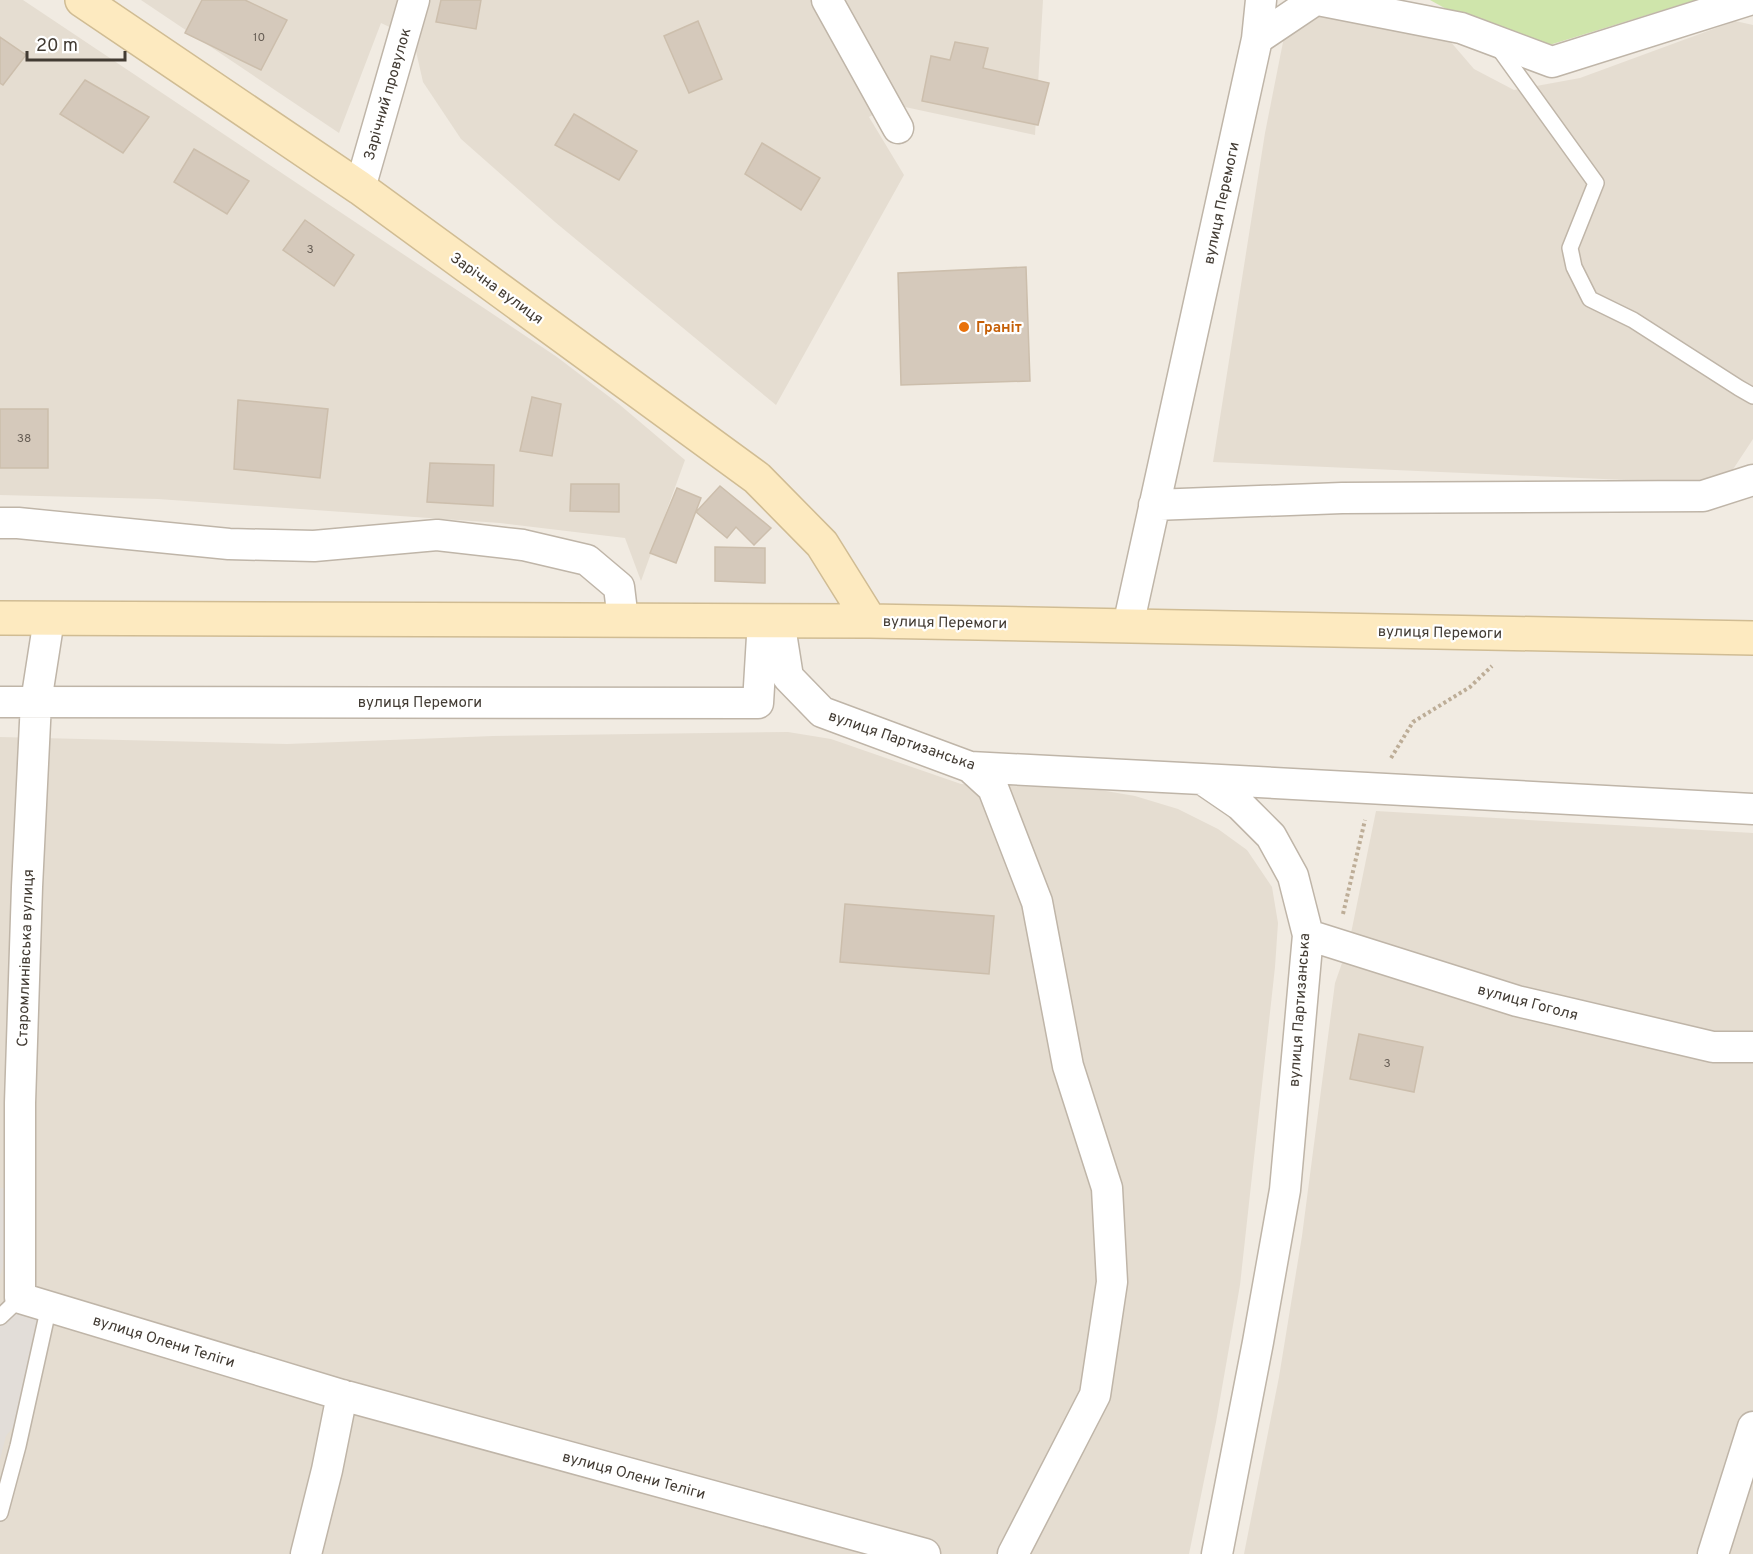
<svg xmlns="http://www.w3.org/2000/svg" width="1753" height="1554" viewBox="0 0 1753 1554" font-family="Overpass,sans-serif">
  <rect width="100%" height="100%" fill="#f1ebe2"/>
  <path fill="#e5ddd1" d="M 0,0 L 23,0 L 557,357 L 620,405 L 685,460 L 641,581 L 625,538 L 500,523 L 158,499 L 0,495 Z
    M 141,0 L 1043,0 L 1035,135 L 891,104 L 869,117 L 904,175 L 776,405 L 555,222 L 461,139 L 423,82 L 413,38 L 381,23 L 339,133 Z
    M 1341,2 L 1437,26 L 1474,69 L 1514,90 L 1580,78 L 1735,21 L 1753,25 L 1753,439 L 1726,480 L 1694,483 L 1213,462 L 1265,133 L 1284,37 L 1305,17 Z
    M 788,732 L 831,739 L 961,784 L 1094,789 L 1135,796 L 1178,809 L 1218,829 L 1247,850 L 1272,887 L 1278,923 L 1275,967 L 1240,1285 L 1216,1422 L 1189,1554 L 0,1554 L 0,737 L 287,744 L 493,736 Z
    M 1376,811 L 1753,833 L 1753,1554 L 1244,1554 L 1279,1377 L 1302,1236 L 1335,983 L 1349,943 Z"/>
  <path fill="#e2ddd8" d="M 0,1188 L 8,1188 L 3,1267 L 0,1276 Z
    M 0,1305 L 46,1318 L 19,1420 L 6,1436 L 0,1460 Z"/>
  <path fill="#cfe5ab" d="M 1430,0 L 1696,0 L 1546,46 L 1470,22 Z"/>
  <path fill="#d5c9bb" stroke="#ccbeac" stroke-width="1.5" d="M 202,0 L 245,0 L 287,20 L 261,70 L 185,33 Z
    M 441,0 L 481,0 L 476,29 L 436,22 Z
    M 698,21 L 722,79 L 689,93 L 664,36 Z
    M 0,37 L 26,55 L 3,85 L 0,83 Z
    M 955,42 L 988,48 L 983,68 L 1049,83 L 1038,125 L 922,101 L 931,56 L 950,60 Z
    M 85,80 L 149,117 L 123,153 L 60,114 Z
    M 574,114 L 637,151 L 619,180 L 555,145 Z
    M 762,143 L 820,178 L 801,210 L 745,174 Z
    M 194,149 L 249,181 L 227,214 L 174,182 Z
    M 305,220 L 354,255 L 334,286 L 283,250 Z
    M 1026,267 L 1030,381 L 901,385 L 898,273 Z
    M 532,397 L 561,404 L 552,456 L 520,451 Z
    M 238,400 L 328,409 L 320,478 L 234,469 Z
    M 0,409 L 48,409 L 48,468 L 0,468 Z
    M 430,463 L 494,465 L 493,506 L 427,502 Z
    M 571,484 L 619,484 L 619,512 L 570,511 Z
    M 720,486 L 771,528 L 754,545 L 736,527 L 727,538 L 696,512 Z
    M 677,488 L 701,498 L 676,563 L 650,553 Z
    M 715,547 L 765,548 L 765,583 L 715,581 Z
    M 845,904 L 994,916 L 989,974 L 840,962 Z
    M 1359,1034 L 1423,1047 L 1414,1092 L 1350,1079 Z"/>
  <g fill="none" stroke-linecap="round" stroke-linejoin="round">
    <defs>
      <path id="lane" d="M 1498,47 L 1596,183 L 1570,248 L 1574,267 L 1590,299 L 1633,320 L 1739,388 L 1753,396
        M 0,1317 L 20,1298
        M 0,1513 L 18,1446 L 49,1306"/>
      <path id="street" d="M 827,0 L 898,128
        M 1318,0 L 1461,28 L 1552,62 L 1749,0
        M 1257,39 L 1315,0
        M 360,188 L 414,0
        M 1154,505 L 1342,498 L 1703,496 L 1753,480
        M 0,523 L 18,523 L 229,544 L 314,546 L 437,535 L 523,545 L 587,560 L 619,587 L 623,620
        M 49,619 L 36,702 L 27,887 L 20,1103 L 20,1298 L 342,1395 L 925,1554
        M 779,620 L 788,677 L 822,712 L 970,767 L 1202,779 L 1240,805 L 1271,836 L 1293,876 L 1308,935 L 1285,1190 L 1258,1342 L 1217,1554
        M 1128,626 L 1257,39 L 1261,0
        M 0,702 L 758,703 L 763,620
        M 970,767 L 993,788 L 1037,902 L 1068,1066 L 1107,1188 L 1112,1282 L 1095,1395 L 1013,1554
        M 1202,779 L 1753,809
        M 1308,935 L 1517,1001 L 1713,1047 L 1753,1047
        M 306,1554 L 327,1470 L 342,1395
        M 1713,1554 L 1753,1427"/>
      <path id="secondary" d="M 82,0 L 360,188 L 757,478 L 822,544 L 870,621
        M 0,618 L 870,621 L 1753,638"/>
    </defs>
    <use href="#lane" stroke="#bfb5a8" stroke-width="18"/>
    <use href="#street" stroke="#bfb5a8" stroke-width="33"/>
    <use href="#secondary" stroke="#d0bc93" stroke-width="36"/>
    <path stroke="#bdad97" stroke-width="4" stroke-dasharray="3 3" stroke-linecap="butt" d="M 1391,758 L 1413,722 L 1470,687 L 1492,666
      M 1343,914 L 1365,820"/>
    <use href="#lane" stroke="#fff" stroke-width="15"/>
    <use href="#street" stroke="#fff" stroke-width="30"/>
    <use href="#secondary" stroke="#fdeac0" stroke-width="33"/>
  </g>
  <circle fill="#e8710a" stroke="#fff" stroke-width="2" cx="964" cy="327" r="6"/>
  <g text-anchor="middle" stroke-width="4.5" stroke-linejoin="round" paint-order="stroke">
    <g font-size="12" fill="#675e55">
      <text x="259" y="41">10</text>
      <text x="310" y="253">3</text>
      <text x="24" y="442">38</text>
      <text x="1387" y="1067">3</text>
    </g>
    <g font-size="15" fill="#423b33" stroke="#fff">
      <text transform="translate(387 94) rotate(-74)" y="5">Зарічний провулок</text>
      <text transform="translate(1221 203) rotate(-78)" y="5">вулиця Перемоги</text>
      <text transform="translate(497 288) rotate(36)" y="5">Зарічна вулиця</text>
      <text transform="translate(945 622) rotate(1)" y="5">вулиця Перемоги</text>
      <text transform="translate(1440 632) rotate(1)" y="5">вулиця Перемоги</text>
      <text x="420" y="707">вулиця Перемоги</text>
      <text transform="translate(902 740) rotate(19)" y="5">вулиця Партизанська</text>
      <text transform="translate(25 958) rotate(-88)" y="5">Старомлинівська вулиця</text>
      <text transform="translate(1528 1002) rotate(15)" y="5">вулиця Гоголя</text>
      <text transform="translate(1299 1010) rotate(-86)" y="5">вулиця Партизанська</text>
      <text transform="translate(164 1341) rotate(17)" y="5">вулиця Олени Теліги</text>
      <text transform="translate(634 1475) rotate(15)" y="5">вулиця Олени Теліги</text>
    </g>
    <g font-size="15" font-weight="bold" fill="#c56008" stroke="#fff" text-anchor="start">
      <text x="976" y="332">Граніт</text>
    </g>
  </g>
  <path d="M27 51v9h98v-9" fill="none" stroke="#423b33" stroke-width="3"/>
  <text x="36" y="51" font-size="18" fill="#423b33" stroke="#ffffff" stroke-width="4.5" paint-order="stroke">20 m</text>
</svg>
